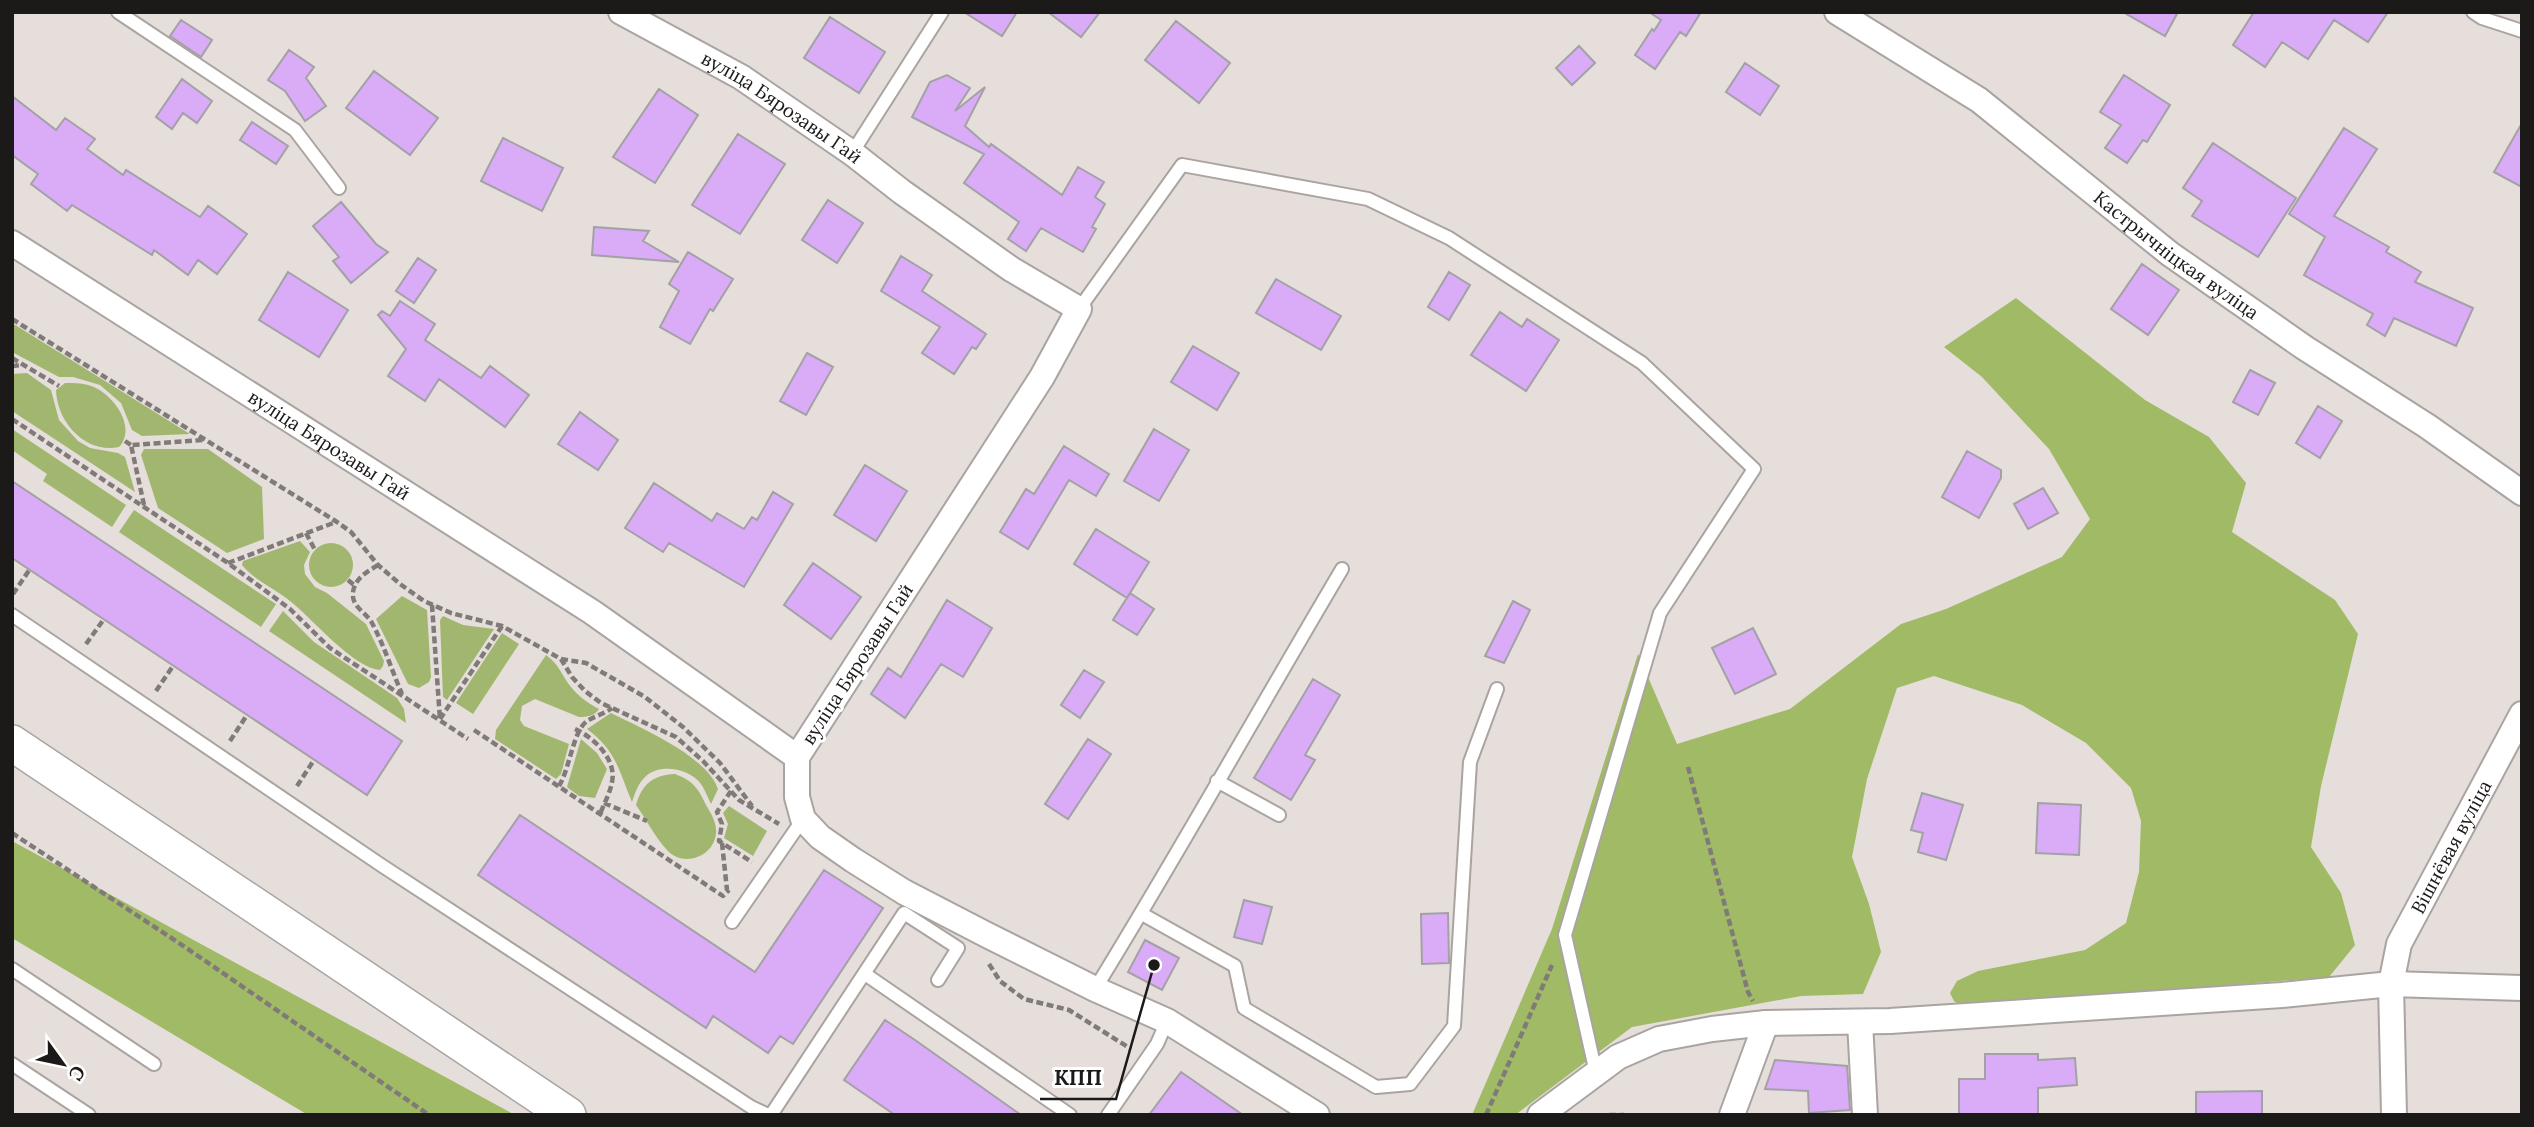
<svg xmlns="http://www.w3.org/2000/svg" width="2534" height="1127" viewBox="0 0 2534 1127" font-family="Lora,serif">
  <rect width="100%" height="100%" fill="#e5dedb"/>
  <path fill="#a1b76f" d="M 12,323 L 190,434 L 142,436 L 132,430 L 121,403 L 100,385 L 73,377 L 59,377 L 12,352 Z
    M 27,373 L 51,390 L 59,420 L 78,441 L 90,448 L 118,453 L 125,457 L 135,492 L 12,411 L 12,374 Z
    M 65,383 C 75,383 85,383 94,387 C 114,396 137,427 119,447 C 86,454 57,423 56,390 Z
    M 12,429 L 126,505 L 112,527 L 43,481 L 47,474 L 12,450 Z
    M 144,449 L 208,449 L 262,487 L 264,539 L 227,553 L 158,508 L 141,455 Z
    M 134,510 L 276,604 L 261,627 L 119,532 Z
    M 300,541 L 310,552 L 304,565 L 305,574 L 315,587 L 327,593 L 366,624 L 384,661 L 383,666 L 380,670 C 353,668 312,618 290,601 C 275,589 254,580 242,565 L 243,561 Z
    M309 565a22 22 0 1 1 44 0a22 22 0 1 1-44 0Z
    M 402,596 L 427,610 L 431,677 L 429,682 L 419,688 L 408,684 L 376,619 Z
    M 283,611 L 314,642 L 397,698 L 404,709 L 406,723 L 269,631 Z
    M 443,616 L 463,625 L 494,629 L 447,700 L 443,697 L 440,620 Z
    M 502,633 L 519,644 L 473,714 L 456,703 Z
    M 546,655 C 560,665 561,675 571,687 C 579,697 588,703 599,709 C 595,716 587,717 579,717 L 535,699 L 522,706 L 520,720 L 524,726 L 569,744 L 561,774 L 556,779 L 495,739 L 496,730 Z
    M 611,713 C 641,728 707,756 718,789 L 711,804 C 708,798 705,790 701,784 C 689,768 659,763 645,777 C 638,784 635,793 632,802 C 619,771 616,750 587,729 Z
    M 581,739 L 597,753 L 607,769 L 595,798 L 579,796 L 567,787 Z
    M 675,774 C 691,780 698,787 705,803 C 710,812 717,822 716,833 C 714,857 683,868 667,850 C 655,837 646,819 636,805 C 642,784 653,775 675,774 Z
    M 729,806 L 767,831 L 753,856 L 724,838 L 728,824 L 723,813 Z"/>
  <path fill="#a0ba65" d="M 2016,298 L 2145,400 L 2209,437 L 2246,483 L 2232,532 L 2335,600 L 2358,634 L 2321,786 L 2311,847 L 2341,893 L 2355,945 L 2329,977 L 1961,1006 L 1954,1001 L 1950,993 L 1957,981 L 1978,971 L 2085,950 L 2126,923 L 2139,872 L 2141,821 L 2131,788 L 2086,743 L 2022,705 L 1934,676 L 1897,688 L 1867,779 L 1852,857 L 1869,904 L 1881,952 L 1863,994 L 1801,996 L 1632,1027 L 1515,1115 L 1472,1115 L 1552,929 L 1638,654 L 1677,744 L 1790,709 L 1901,624 L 1946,609 L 2062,557 L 2090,519 L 2049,449 L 1982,377 L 1944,347 Z
    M 12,841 L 515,1115 L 308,1115 L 12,938 Z"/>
  <path fill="#daacf8" stroke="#a3a0a6" stroke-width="2" d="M 964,12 L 1017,12 L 1002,36 Z
    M 1048,12 L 1100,12 L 1081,37 Z
    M 1649,12 L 1701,12 L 1686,36 L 1680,32 L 1655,69 L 1635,55 L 1652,29 L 1654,31 L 1661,20 Z
    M 2123,12 L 2178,12 L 2165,36 Z
    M 2254,12 L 2388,12 L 2368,42 L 2334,20 L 2308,59 L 2282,42 L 2265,67 L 2233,45 Z
    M 830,17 L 885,52 L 859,93 L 804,58 Z
    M 181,20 L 212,40 L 201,57 L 170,36 Z
    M 1176,21 L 1230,63 L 1199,103 L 1145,60 Z
    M 1579,46 L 1595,63 L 1572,85 L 1556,68 Z
    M 289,50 L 314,67 L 306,78 L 326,106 L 305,121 L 285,91 L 268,80 Z
    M 1745,63 L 1779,86 L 1760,115 L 1726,92 Z
    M 374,71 L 438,118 L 410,155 L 346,108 Z
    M 947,75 L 970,88 L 955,111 L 985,87 L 965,126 L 989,147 L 991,144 L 1062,195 L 1078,167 L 1104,182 L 1095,197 L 1105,204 L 1092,227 L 1096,229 L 1083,252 L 1041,228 L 1026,251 L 1008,239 L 1019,222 L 964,183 L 984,154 L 912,117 L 930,82 Z
    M 2124,75 L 2170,105 L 2147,142 L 2143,140 L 2127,163 L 2105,148 L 2121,125 L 2100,112 Z
    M 182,79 L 212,101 L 197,123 L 183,113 L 172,129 L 156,117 Z
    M 659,89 L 698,115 L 655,183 L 613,157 Z
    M 12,96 L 56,130 L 65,118 L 95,139 L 87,149 L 123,175 L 126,170 L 200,217 L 208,206 L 247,234 L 217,274 L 198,260 L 188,275 L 154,250 L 152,255 L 72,205 L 67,211 L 31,184 L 38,174 L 12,155 Z
    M 252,122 L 288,146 L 276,164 L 240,140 Z
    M 2522,123 L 2522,187 L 2494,172 Z
    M 2344,128 L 2377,149 L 2334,216 L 2389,247 L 2386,252 L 2421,272 L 2415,282 L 2473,308 L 2456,346 L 2394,318 L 2385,336 L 2367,325 L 2373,314 L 2304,275 L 2325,237 L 2289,214 Z
    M 738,134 L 785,164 L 740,234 L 692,205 Z
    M 503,138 L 563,168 L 542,211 L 481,181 Z
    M 2213,143 L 2296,198 L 2258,257 L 2192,216 L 2202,201 L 2183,188 Z
    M 828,200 L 863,223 L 837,263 L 802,240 Z
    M 341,202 L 376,244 L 388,252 L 351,283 L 333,261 L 339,257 L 313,226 Z
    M 594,227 L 649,231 L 643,241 L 679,262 L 592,255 Z
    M 688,252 L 733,279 L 713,311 L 710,309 L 690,344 L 660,327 L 679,291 L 669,284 Z
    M 901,256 L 932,275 L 922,291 L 986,334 L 976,349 L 972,347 L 954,374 L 922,353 L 940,327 L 881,291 Z
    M 418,258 L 436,270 L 414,303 L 396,291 Z
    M 2142,264 L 2179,290 L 2148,335 L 2111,309 Z
    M 288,272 L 348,310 L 319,357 L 259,320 Z
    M 1449,272 L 1470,285 L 1449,320 L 1428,307 Z
    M 1276,279 L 1341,316 L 1321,350 L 1256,313 Z
    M 400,301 L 435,324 L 425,340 L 481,378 L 490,366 L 529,395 L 505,427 L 439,379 L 425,401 L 388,376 L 406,349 L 378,315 L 382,311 L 390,316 Z
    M 1500,312 L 1522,327 L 1527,319 L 1559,340 L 1526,391 L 1471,355 Z
    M 1193,346 L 1239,373 L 1217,410 L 1171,382 Z
    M 807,353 L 833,367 L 806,415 L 780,401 Z
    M 2250,370 L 2275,383 L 2258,415 L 2233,402 Z
    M 2318,406 L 2342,421 L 2320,458 L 2296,443 Z
    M 580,412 L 618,440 L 598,470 L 558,444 Z
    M 1154,429 L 1189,450 L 1159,501 L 1124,481 Z
    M 1064,446 L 1109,474 L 1096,496 L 1069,480 L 1028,549 L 1000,532 L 1026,489 L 1034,494 Z
    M 1967,451 L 2001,470 L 2001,478 L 1979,518 L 1942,497 Z
    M 865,465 L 907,491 L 876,541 L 834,515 Z
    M 12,481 L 402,741 L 367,795 L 12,558 Z
    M 654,483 L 712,521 L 717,513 L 744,529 L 752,517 L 757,520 L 773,492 L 793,504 L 744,587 L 669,543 L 663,552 L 625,528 Z
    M 2043,488 L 2058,513 L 2028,529 L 2014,504 Z
    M 1096,529 L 1149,562 L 1127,598 L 1074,564 Z
    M 813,563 L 861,597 L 831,639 L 784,605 Z
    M 1130,593 L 1154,609 L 1137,635 L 1113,620 Z
    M 947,600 L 992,628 L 963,677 L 941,664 L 905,718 L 871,694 L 888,668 L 901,677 Z
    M 1513,601 L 1530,610 L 1504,663 L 1485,656 Z
    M 1753,628 L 1776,674 L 1735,694 L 1712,648 Z
    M 1084,670 L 1104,682 L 1080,718 L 1061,705 Z
    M 1313,679 L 1340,695 L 1305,755 L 1315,760 L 1291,800 L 1254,778 Z
    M 1088,739 L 1111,754 L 1068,819 L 1045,804 Z
    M 1922,793 L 1963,805 L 1946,860 L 1918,852 L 1923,833 L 1911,830 Z
    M 2038,803 L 2081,805 L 2079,855 L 2036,853 Z
    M 520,815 L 755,972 L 824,870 L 883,908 L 793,1044 L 780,1036 L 768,1053 L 713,1016 L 706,1028 L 478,875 Z
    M 1244,900 L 1272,907 L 1262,944 L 1234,937 Z
    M 1448,913 L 1449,963 L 1422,964 L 1421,914 Z
    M 1145,940 L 1179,958 L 1162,990 L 1128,972 Z
    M 885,1020 L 915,1040 L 1021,1115 L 895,1115 L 844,1080 Z
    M 1985,1054 L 2038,1054 L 2038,1060 L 2075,1058 L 2077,1085 L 2038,1088 L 2038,1115 L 1959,1115 L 1959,1079 L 1985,1079 Z
    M 1775,1060 L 1847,1066 L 1850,1110 L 1809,1113 L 1808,1091 L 1765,1089 Z
    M 1181,1072 L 1243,1115 L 1149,1115 Z
    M 2262,1091 L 2262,1115 L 2196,1115 L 2196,1092 Z"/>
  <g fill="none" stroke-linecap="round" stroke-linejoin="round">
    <defs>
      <path id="service" d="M 118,12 L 295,130 L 339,188
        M 2473,12 L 2482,18 L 2522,31
        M 852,153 L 942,12
        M 1079,309 L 1182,165 L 1368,199 L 1449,238 L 1642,363 L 1754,469 L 1660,613 L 1565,935 L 1596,1073
        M 12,615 L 381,865 L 751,1107 L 768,1115
        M 1217,781 L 1279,815
        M 1142,914 L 1235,966 L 1244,1008 L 1376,1087 L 1410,1084 L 1454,1026 L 1470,762 L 1497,689
        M 732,922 L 803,819
        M 12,969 L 154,1064
        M 865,974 L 1070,1115
        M 1095,989 C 1180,851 1259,709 1342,569
        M 12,1064 L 89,1115
        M 771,1115 L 904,913 L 958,948 L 938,980
        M 1108,1115 L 1157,1044 L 1167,1021"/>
      <g id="minor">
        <path id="s1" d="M 621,12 L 741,77 L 852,153 L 902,192 L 1011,269 L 1079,309 L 1042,377 L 797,757"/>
        <path id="s2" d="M 1837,12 L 1979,100 L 2170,254 L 2305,348 L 2427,426 L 2522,493"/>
        <path id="s3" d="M 12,243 L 592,612 L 797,757"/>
        <path d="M 797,757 L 797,797 L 803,819 L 820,837 L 853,860 L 904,892 L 987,935 L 1095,989 L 1167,1021 L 1317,1115"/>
        <path d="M 1860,1022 L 1865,1115"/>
        <path d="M 1540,1115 L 1618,1057 L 1659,1039 L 1712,1029 L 1766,1023 L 1890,1021 L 2282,995 L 2391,984 L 2522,988"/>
        <path d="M 1732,1115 L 1766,1023"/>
        <path id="s4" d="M 2394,1115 L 2391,984 L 2399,944 L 2522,714"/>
      </g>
      <path id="secondary" d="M 12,743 L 568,1115"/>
    </defs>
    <use href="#service" stroke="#aaa4a1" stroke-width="16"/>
    <use href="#minor" stroke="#aaa4a1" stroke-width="28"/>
    <use href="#secondary" stroke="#aaa4a1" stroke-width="38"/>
    <path stroke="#807b79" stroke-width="4.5" stroke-dasharray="7 3.5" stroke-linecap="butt" d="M 12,319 L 337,522 L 351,532 L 378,565 L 400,584 L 424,601 L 451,613 L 502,626 L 561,659 L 572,677 L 585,691 L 601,703 L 676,737 L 703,761 L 739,800 L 779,824
      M 12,358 L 59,386
      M 12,366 L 23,365
      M 12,419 L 228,563 L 290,609 L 330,648 L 468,739
      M 125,441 L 131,445
      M 144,505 L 131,445 L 204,440
      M 306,533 L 315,550
      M 228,563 L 336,522
      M 378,565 C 367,572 355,578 353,592 C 351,607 366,612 372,623 C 384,645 392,671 402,694
      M 348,580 L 354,585
      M 13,594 L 30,569
      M 432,605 L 440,720
      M 86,644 L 104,619
      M 561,659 L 586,663 L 645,697 L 683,727 L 720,763 L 752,806
      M 156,691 L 173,666
      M 440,719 L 502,626
      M 575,729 C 593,737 617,759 612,782 C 610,793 604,804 600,814
      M 474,730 L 723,896 L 729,890
      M 230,741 L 247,715
      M 1688,767 L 1748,992 L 1753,1001
      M 297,786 L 314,760
      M 559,786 C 570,768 573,731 587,721 C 595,716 604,714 612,708
      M 731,791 L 717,812 L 722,824 L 719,841 L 752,862
      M 604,803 L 647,821
      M 12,833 L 185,947 L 429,1115
      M 722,843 L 727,890
      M 989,964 L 1000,981 L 1024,999 L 1069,1010 L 1131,1049
      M 1486,1115 L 1552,965
      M 1609,1115 L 1624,1115"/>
    <use href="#service" stroke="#fff" stroke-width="12"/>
    <use href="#minor" stroke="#fff" stroke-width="24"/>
    <use href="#secondary" stroke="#fff" stroke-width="35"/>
  </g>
  <g text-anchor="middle" stroke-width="6" stroke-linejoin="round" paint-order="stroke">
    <g font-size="19" fill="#1c1a19" stroke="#fff">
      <text dy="7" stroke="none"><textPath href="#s1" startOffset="187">вуліца Бярозавы Гай</textPath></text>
      <text dy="7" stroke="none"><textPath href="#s2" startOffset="418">Кастрычніцкая вуліца</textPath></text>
      <text dy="7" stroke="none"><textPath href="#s3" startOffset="376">вуліца Бярозавы Гай</textPath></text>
      <text transform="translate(857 664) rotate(-57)" y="7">вуліца Бярозавы Гай</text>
      <text dy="7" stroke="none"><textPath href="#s4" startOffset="282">Вішнёвая вуліца</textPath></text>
    </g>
  </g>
  <path fill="none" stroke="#1c1a19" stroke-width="2.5" d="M1154 965L1116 1099H1040"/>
  <circle fill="#1c1a19" stroke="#fff" stroke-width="2.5" cx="1154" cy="965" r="7"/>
  <g font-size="21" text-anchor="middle" font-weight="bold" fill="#1c1a19" stroke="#fff" stroke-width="6" stroke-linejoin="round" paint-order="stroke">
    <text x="1078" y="1085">КПП</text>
  </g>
  <rect width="2534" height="1127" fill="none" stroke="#1c1a19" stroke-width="28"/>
  <g transform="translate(63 1064) rotate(123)" stroke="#ffffff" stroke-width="5" paint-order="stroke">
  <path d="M0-5L12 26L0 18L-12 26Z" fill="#1c1a19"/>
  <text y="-10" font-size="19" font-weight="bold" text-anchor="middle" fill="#1c1a19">С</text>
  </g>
</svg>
